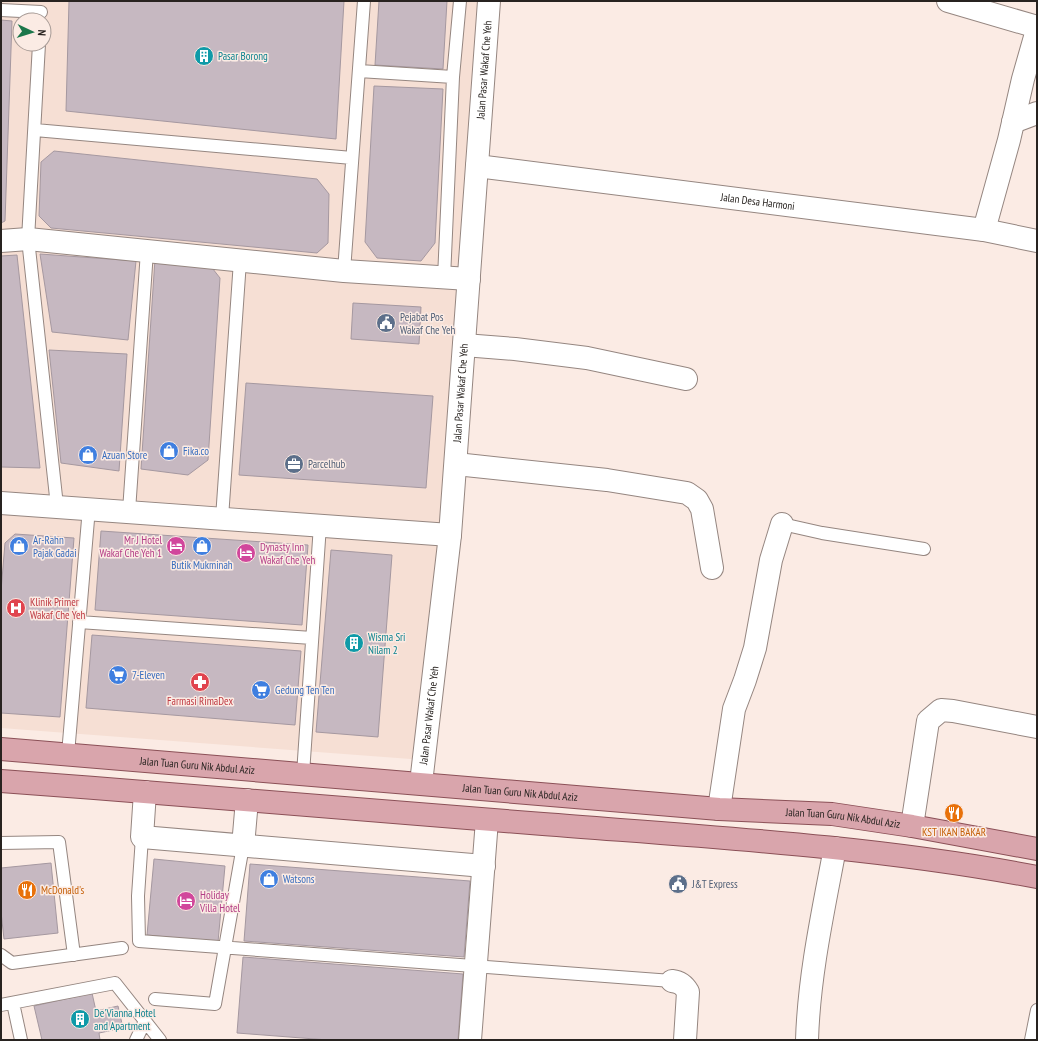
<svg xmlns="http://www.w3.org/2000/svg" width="1038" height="1041" viewBox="0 0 1038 1041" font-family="'PT Sans Narrow',sans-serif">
  <rect width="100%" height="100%" fill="#fbebe4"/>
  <path fill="#f6dfd4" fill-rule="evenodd" d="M 1,1 L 489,1 L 424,760 L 1,728 ZM 20,20 L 44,20 L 44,44 L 20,44 Z"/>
  <path fill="#c6b8c1" stroke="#a598a0" d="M 69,1 L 344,1 L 336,139 L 66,111 Z
    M 379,1 L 447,1 L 443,69 L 375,65 Z
    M 1,20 L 12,21 L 5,221 L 1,223 Z
    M 374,86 L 443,89 L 435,243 L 421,261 L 377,258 L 365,242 Z
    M 54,151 L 317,179 L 329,194 L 328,243 L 317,253 L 51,228 L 39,216 L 41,162 Z
    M 40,254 L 136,261 L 128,340 L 52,332 Z
    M 17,255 L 40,468 L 1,467 L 1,256 Z
    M 155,259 L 209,264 L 220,278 L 208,460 L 188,475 L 141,469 Z
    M 353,303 L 421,307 L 419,344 L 351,339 Z
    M 49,350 L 127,354 L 119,471 L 61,463 Z
    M 246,383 L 433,396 L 426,488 L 239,475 Z
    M 101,531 L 308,545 L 302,625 L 95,610 Z
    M 15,534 L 74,538 L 60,717 L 1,713 L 1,591 L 5,543 Z
    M 331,550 L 392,555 L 378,737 L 316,732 Z
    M 92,635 L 301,651 L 295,725 L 86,708 Z
    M 154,859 L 225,866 L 218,942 L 147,935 Z
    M 51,863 L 58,933 L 4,939 L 1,912 L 1,868 Z
    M 250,864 L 470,881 L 464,957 L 244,941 Z
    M 243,957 L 463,974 L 458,1040 L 328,1040 L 237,1033 Z
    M 92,993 L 96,1011 L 118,1006 L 123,1028 L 99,1033 L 100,1040 L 42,1040 L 34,1006 Z"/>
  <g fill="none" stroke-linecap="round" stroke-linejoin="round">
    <defs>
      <path id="service" d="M 1,10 L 41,12
        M 39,44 L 28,239 L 57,506
        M 359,71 L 453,77
        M 35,130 L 352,158
        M 344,271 L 364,1
        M 444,278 L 453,77 L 460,1
        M 129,511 L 147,251
        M 222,518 L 240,261
        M 782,524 L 822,533 L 924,549
        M 79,622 L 312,638
        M 68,754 L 89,508
        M 303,774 L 320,525
        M 142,837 L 138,896 L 139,941 L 672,981
        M 1,843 L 59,842 L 74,955
        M 1,955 L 12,963 L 122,948
        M 155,999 L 215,1004 L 243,846
        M 13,1003 L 21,1040
        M 1,1005 L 115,983 L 160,1040
        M 136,1040 L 145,1021
        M 1031,1040 L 1037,1010"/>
      <g id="minor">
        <path d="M 948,1 L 1037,27"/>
        <path d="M 1013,122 L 1037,113"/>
        <path id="s1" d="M 477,166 L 984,230 L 1037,241"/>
        <path d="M 984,230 L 1009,140 L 1023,79 L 1037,30"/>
        <path d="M 1,241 L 28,239 L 344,271 L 469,279"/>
        <path d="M 464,345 L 515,349 L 587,358 L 686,379"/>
        <path d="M 456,464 L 607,480 L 687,493 L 697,500 L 702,509 L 712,568"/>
        <path d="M 1,503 L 450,535"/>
        <path d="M 145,792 L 142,837 L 484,866"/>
        <path d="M 719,809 L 734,709 L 745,680 L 755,648 L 771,560 L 782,524"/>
        <path d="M 912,826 L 928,721 L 941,710 L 953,711 L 1037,727"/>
        <path d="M 243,846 L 247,800"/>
        <path d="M 672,981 C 680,982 684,985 688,992 L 685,1040"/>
        <path d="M 470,1040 L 487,820"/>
        <path d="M 807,1040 C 809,975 823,912 835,848"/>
      </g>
      <g id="tertiary">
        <path id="s2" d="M 421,783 L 450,535 L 489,1"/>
      </g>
      <g id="primary">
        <path id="s3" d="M 1,749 L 719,809 L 832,814 L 912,826 L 1037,849"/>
        <path d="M 1,781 C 182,794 363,810 543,824 C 708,837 874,846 1037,877"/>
      </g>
    </defs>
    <use href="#service" stroke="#958680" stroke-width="14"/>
    <use href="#minor" stroke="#958680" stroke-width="24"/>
    <use href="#tertiary" stroke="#958680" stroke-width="24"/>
    <use href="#primary" stroke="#8b5057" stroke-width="24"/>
    <use href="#service" stroke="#fff" stroke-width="12"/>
    <use href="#minor" stroke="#fff" stroke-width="22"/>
    <use href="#tertiary" stroke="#fff" stroke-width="22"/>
    <use href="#primary" stroke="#d9a5ac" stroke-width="22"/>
  </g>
  <defs>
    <symbol id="building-disc" viewBox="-11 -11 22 22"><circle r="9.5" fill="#0f9aa8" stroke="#fbebe4"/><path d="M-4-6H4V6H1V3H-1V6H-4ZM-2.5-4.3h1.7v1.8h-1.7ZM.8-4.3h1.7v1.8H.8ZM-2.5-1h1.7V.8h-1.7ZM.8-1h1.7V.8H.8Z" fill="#fff"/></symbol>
    <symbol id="civic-disc" viewBox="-11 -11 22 22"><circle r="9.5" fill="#5c6f8a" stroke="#fbebe4"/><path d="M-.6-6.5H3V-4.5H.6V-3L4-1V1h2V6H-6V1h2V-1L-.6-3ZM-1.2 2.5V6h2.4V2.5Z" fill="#fff"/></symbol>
    <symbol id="shop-disc" viewBox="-11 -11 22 22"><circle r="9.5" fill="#3f7fe0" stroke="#fbebe4"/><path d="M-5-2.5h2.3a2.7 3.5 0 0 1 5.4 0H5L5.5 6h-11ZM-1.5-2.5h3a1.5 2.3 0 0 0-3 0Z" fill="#fff"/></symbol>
    <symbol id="office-disc" viewBox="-11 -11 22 22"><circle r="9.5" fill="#5c6f8a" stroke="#fbebe4"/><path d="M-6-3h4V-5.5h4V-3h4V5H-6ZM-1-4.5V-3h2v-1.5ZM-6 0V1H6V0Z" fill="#fff"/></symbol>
    <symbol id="hotel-disc" viewBox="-11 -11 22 22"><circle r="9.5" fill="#d1479c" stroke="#fbebe4"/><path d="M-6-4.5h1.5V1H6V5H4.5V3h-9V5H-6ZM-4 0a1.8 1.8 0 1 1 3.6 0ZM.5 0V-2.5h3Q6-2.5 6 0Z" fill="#fff"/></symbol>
    <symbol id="hospital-disc" viewBox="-11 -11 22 22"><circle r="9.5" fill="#e0444e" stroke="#fbebe4"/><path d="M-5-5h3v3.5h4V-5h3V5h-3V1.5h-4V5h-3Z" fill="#fff"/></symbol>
    <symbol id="supermarket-disc" viewBox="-11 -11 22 22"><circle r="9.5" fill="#3f7fe0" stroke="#fbebe4"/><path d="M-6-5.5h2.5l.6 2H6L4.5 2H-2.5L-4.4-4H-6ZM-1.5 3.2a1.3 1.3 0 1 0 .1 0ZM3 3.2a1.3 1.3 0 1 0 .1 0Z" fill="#fff"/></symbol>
    <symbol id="pharmacy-disc" viewBox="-11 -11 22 22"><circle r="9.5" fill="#e0444e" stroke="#fbebe4"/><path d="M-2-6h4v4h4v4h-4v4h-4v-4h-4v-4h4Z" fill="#fff"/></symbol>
    <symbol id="restaurant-disc" viewBox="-11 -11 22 22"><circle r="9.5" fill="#e8710a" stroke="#fbebe4"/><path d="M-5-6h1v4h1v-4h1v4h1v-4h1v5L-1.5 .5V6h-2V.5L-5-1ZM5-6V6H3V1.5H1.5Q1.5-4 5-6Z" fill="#fff"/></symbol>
  </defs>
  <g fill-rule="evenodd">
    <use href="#building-disc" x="193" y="45" width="22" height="22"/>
    <use href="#civic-disc" x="375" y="312" width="22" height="22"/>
    <use href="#shop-disc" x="158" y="440" width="22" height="22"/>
    <use href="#shop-disc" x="77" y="444" width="22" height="22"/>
    <use href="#office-disc" x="283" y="453" width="22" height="22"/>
    <use href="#shop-disc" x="8" y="535" width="22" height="22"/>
    <use href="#hotel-disc" x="165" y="535" width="22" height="22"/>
    <use href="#shop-disc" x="191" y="535" width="22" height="22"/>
    <use href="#hotel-disc" x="235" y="542" width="22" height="22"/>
    <use href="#hospital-disc" x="5" y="597" width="22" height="22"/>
    <use href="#building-disc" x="343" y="632" width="22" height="22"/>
    <use href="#supermarket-disc" x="107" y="664" width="22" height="22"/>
    <use href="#pharmacy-disc" x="189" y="671" width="22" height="22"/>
    <use href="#supermarket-disc" x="250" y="679" width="22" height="22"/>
    <use href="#restaurant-disc" x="943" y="802" width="22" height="22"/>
    <use href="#shop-disc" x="258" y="868" width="22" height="22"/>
    <use href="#civic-disc" x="667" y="873" width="22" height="22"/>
    <use href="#restaurant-disc" x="16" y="879" width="22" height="22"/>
    <use href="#hotel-disc" x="175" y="890" width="22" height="22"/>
    <use href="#building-disc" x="69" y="1008" width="22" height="22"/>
  </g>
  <g text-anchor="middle" stroke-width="3" stroke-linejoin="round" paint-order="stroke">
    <g font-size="11" fill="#0d838f" stroke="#fbebe4" text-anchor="start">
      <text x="218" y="60">Pasar Borong</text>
      <text x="368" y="641">Wisma Sri<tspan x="368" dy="13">Nilam 2</tspan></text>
      <text x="94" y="1017">De'Vianna Hotel<tspan x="94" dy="13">and Apartment</tspan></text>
    </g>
    <g font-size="11" fill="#282320" stroke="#fbebe4">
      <text dy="4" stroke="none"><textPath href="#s2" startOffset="716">Jalan Pasar Wakaf Che Yeh</textPath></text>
      <text dy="4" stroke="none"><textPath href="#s1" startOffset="283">Jalan Desa Harmoni</textPath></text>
      <text dy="4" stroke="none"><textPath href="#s2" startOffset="392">Jalan Pasar Wakaf Che Yeh</textPath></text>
      <text dy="4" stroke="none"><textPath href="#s2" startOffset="68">Jalan Pasar Wakaf Che Yeh</textPath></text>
      <text dy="4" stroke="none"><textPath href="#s3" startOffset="197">Jalan Tuan Guru Nik Abdul Aziz</textPath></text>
      <text dy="4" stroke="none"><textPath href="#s3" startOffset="521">Jalan Tuan Guru Nik Abdul Aziz</textPath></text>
      <text dy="4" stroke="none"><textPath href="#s3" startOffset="845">Jalan Tuan Guru Nik Abdul Aziz</textPath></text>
    </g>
    <g font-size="11" fill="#4e5e75" stroke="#fbebe4" text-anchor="start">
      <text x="400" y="321">Pejabat Pos<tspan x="400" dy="13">Wakaf Che Yeh</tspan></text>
      <text x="308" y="468">Parcelhub</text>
      <text x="692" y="888">J&amp;T Express</text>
    </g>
    <g font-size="11" fill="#366cbe" stroke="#fbebe4" text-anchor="start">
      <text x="183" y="455">Fika.co</text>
      <text x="102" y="459">Azuan Store</text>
      <text x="33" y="544">Ar-Rahn<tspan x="33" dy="13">Pajak Gadai</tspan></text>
      <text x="202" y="569" text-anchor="middle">Butik Mukminah</text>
      <text x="132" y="679">7-Eleven</text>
      <text x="275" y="694">Gedung Ten Ten</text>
      <text x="283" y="883">Watsons</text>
    </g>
    <g font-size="11" fill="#b23c85" stroke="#fbebe4" text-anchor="start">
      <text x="162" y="544" text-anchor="end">Mr J Hotel<tspan x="162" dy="13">Wakaf Che Yeh 1</tspan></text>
      <text x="260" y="551">Dynasty Inn<tspan x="260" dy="13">Wakaf Che Yeh</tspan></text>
      <text x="200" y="899">Holiday<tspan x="200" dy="13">Villa Hotel</tspan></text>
    </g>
    <g font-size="11" fill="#be3a42" stroke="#fbebe4" text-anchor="start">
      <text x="30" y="606">Klinik Primer<tspan x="30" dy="13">Wakaf Che Yeh</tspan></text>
      <text x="200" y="705" text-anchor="middle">Farmasi RimaDex</text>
    </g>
    <g font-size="11" fill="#c56008" stroke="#fbebe4">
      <text x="954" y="836">KST IKAN BAKAR</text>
      <text x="41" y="894" text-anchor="start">McDonald's</text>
    </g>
  </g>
  <rect width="1038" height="1041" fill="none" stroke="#282320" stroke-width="4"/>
  <g transform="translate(32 32) rotate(94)"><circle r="19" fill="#fbebe4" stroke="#a79b96"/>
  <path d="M0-3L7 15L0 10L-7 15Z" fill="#1c774b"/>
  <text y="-6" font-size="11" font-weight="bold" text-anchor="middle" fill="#282320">N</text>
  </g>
</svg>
